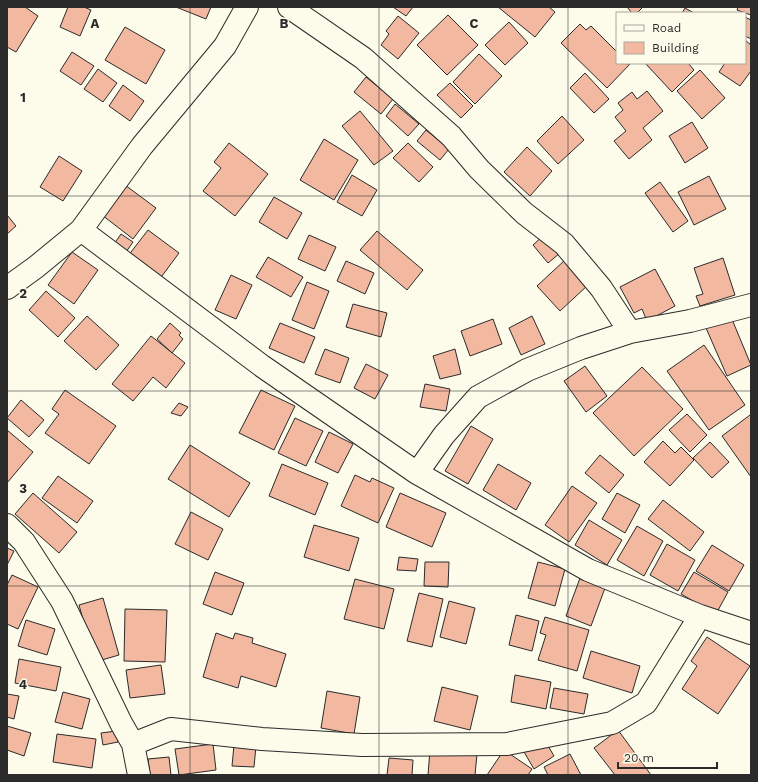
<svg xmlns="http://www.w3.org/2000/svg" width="758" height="782" viewBox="0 0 758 782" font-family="'Work Sans',sans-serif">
  <rect width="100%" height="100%" fill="#fdfbea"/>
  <path fill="#f2b8a0" stroke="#2b2b2b" d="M 7,7 L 25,7 L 38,16 L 16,52 L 7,47 Z
    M 68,7 L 84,7 L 91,10 L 80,36 L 60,27 Z
    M 176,7 L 211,7 L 206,19 Z
    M 393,7 L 413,7 L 406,16 Z
    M 498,7 L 549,7 L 555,12 L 535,37 Z
    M 627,7 L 643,7 L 637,13 L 632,13 Z
    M 738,7 L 751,7 L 751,15 L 737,10 Z
    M 685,8 L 694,13 L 682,13 Z
    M 448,15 L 478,45 L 447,75 L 417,45 Z
    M 398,16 L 419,33 L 398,59 L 381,45 L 389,34 L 386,31 Z
    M 745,17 L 751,20 L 751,39 L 745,36 Z
    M 509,22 L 528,43 L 505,65 L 485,45 Z
    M 580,24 L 586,30 L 591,26 L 617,52 L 617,63 L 630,64 L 607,88 L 561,43 Z
    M 125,27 L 165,50 L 146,84 L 105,60 Z
    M 745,40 L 751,45 L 751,71 L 740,86 L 719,72 L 725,63 L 745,63 Z
    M 72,52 L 94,66 L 81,85 L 60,71 Z
    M 479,54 L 502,76 L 475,104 L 453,82 Z
    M 645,63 L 688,63 L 694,70 L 672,92 Z
    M 98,69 L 117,83 L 103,102 L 84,89 Z
    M 700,70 L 725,98 L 702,119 L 677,91 Z
    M 585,73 L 609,99 L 594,113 L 570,88 Z
    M 366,77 L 393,99 L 381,114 L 354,92 Z
    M 450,83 L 473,106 L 461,118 L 437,95 Z
    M 123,85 L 144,101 L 130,121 L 109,106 Z
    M 647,91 L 663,111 L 643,128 L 652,140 L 629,159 L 614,141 L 626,131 L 615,117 L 623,110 L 618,103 L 632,92 L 637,99 Z
    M 395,104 L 419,124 L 408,136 L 386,116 Z
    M 360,111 L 393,151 L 374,165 L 342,126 Z
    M 562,116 L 584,140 L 558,164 L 537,141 Z
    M 692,122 L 708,148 L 685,163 L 669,136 Z
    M 426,130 L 449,149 L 440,160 L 417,141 Z
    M 324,139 L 358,160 L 334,200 L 300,180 Z
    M 229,143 L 268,174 L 235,216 L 203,191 L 221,168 L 214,162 Z
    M 408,143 L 433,167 L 419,182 L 393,158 Z
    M 527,147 L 552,171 L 530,196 L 504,172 Z
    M 59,156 L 82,171 L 63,201 L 40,187 Z
    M 352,175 L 377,190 L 362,216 L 337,202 Z
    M 709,176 L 726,209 L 694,225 L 678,192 Z
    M 660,182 L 688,221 L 673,232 L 645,193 Z
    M 125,185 L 156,208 L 133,239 L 102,215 Z
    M 274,197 L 302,213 L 287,239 L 259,222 Z
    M 7,215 L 16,226 L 7,234 Z
    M 148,230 L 179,253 L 159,280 L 128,256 Z
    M 377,231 L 423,270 L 407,290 L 360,250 Z
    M 121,234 L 133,242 L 126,252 L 114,244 Z
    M 545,234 L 560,253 L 548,263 L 533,245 Z
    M 309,235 L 336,247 L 325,271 L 298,259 Z
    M 72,252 L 98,270 L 74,304 L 48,285 Z
    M 268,257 L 303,277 L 291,297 L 256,277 Z
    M 723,258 L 735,295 L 700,306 L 696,296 L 703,294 L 694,268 Z
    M 565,260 L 588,285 L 560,311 L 537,286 Z
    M 346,261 L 374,273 L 365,294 L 337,281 Z
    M 655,269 L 675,306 L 647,321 L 642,309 L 634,313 L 620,287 Z
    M 231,275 L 252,285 L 236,319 L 215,310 Z
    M 307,282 L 329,291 L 314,329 L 292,320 Z
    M 46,291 L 75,318 L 58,337 L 29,310 Z
    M 353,304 L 387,313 L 381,337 L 346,327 Z
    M 87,316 L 119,345 L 96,370 L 64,341 Z
    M 532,316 L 545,344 L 521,355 L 509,328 Z
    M 731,317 L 751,365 L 727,376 L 706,328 Z
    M 493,319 L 502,344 L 470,356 L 461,331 Z
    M 170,323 L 181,333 L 179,335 L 183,339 L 172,353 L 157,339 Z
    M 280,323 L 315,337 L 304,363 L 269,348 Z
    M 151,336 L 185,363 L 166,388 L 153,377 L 133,401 L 112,384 Z
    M 704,345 L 745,405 L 709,430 L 667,371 Z
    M 325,349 L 349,358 L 340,383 L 315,374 Z
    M 455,349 L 461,374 L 440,379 L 433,356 Z
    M 366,364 L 388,375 L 375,399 L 354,388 Z
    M 585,366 L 607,396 L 586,412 L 564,381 Z
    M 642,367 L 683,409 L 634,456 L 593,413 Z
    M 425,384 L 450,389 L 446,411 L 420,407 Z
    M 65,390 L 116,426 L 89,464 L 45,433 L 59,414 L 52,409 Z
    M 261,390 L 295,406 L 274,450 L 239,433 Z
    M 21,400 L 44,420 L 29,437 L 7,418 Z
    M 179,403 L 188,407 L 181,416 L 171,413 Z
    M 687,414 L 707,435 L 690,452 L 669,430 Z
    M 750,415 L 751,416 L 751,477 L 722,436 Z
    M 295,418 L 323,431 L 306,466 L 278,453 Z
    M 471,426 L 493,439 L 468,484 L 445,471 Z
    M 7,430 L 33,452 L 7,483 Z
    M 329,432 L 353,444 L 338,473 L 315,462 Z
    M 663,441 L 675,453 L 681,447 L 694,460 L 670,486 L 644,462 Z
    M 710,442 L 729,462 L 712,478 L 693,458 Z
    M 190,445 L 250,483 L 229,517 L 168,479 Z
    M 600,455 L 624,475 L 609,493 L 585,473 Z
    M 282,464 L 328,483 L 315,515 L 269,496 Z
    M 498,464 L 531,483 L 516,510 L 483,490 Z
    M 355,475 L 370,482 L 372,478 L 394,488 L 378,523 L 341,506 Z
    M 58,476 L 93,501 L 77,523 L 42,498 Z
    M 572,486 L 597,503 L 569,542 L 545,525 Z
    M 33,493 L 77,532 L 59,553 L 15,514 Z
    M 400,493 L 446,513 L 432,547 L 386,527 Z
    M 617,493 L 640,505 L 625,533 L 602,519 Z
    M 663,500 L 704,532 L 690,551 L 648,519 Z
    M 191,512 L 223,529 L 208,560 L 175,544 Z
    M 589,520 L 622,540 L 607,565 L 575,545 Z
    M 314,525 L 359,538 L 349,571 L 304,557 Z
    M 637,526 L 663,541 L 644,576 L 617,560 Z
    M 667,544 L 695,560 L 678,591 L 650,575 Z
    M 712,545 L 744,565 L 729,591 L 696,571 Z
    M 7,548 L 14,551 L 7,565 Z
    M 399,557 L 418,559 L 416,571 L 397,570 Z
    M 425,562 L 449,562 L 448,587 L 424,586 Z
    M 538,562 L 565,569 L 555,606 L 528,598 Z
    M 215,572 L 244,583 L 232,615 L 203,604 Z
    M 694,572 L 728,592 L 716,614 L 681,594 Z
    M 12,575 L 38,587 L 18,629 L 7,624 L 7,585 Z
    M 580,578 L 605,588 L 591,626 L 566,616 Z
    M 355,579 L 394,589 L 384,629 L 344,619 Z
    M 419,593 L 443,599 L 432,647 L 407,641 Z
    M 103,598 L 119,655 L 95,662 L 79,605 Z
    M 449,601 L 475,608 L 466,644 L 440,637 Z
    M 125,609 L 167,610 L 165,662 L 124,661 Z
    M 516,615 L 539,621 L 532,651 L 509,645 Z
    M 545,617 L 589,630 L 577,671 L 538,660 L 546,635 L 540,633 Z
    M 26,620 L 55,629 L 47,655 L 18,646 Z
    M 216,633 L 233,639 L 235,633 L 253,638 L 252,643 L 286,654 L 276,687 L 241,676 L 238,688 L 203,677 Z
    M 707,637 L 750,666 L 718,714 L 682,689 L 697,666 L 691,661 Z
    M 591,651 L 640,666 L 632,693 L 583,678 Z
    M 19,659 L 61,667 L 56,691 L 15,683 Z
    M 161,665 L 165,694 L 130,698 L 126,670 Z
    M 515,675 L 551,682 L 546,709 L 511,702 Z
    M 442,687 L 478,696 L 470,730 L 434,721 Z
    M 554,688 L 588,694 L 584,714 L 550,708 Z
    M 327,691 L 360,697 L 354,734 L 321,728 Z
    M 63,692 L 90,699 L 82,729 L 55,722 Z
    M 7,694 L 19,696 L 14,719 L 7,717 Z
    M 7,726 L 31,733 L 24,756 L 7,750 Z
    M 618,730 L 651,775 L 615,775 L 594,748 Z
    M 116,731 L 118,742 L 103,745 L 101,733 Z
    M 57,734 L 96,739 L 92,768 L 53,762 Z
    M 544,739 L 554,756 L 534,769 L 524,752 Z
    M 213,744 L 216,770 L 179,775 L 175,749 Z
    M 234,745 L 256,746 L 254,767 L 232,766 Z
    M 430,750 L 477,754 L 475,775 L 428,775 Z
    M 504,750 L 532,769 L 528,775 L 487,775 Z
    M 570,754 L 581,775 L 548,775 L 544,767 Z
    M 169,757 L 171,775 L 150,775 L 148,759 Z
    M 389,758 L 413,760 L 412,775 L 380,775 L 387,775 Z"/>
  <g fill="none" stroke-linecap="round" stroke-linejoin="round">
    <defs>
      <path id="minor" d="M 289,7 L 363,58 L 451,136 L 479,169 L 524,213 L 564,244 L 601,288 L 630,332
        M 81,230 L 262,366 L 417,473 L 588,570 L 700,616 L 751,633
        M 7,288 L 36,267 L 81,230 L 142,146 L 225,46 L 247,7
        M 417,473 L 444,435 L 478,397 L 527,370 L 581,348 L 630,332 L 690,321 L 751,305
        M 7,525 L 24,542 L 62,601 L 121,723 L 133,744 L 139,775
        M 133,744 L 171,729 L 262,739 L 362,745 L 507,744 L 612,723 L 646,703 L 700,616"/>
    </defs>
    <use href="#minor" stroke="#2b2b2b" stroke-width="24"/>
    <use href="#minor" stroke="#fdfbea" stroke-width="22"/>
  </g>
  <path fill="none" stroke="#2b2b2b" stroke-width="1" stroke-opacity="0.55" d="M 190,7 L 190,775M 379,7 L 379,775M 568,7 L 568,775M 7,196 L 751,196M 7,391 L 751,391M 7,586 L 751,586"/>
  <g font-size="13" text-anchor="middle" font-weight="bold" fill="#2b2b2b" stroke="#fdfbea" stroke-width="3" stroke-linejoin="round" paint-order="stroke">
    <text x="95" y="28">A</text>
    <text x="284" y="28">B</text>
    <text x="474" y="28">C</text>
    <text x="23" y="102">1</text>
    <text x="23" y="298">2</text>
    <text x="23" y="493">3</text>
    <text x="23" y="689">4</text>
  </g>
  <rect width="758" height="782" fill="none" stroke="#2b2b2b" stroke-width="16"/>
  <rect x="616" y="12" width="130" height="52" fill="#fdfbea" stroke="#a9a89e"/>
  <rect x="624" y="25" width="20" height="6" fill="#fdfbea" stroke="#a9a89e"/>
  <text x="652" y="32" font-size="12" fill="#2b2b2b">Road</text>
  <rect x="624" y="42" width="20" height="12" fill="#f2b8a0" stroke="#a9a89e"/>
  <text x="652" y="52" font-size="12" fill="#2b2b2b">Building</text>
  <path d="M618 762v6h99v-6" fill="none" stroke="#2b2b2b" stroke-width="2"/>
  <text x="624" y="762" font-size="12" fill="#2b2b2b" stroke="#fdfbea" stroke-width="3" paint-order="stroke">20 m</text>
</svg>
